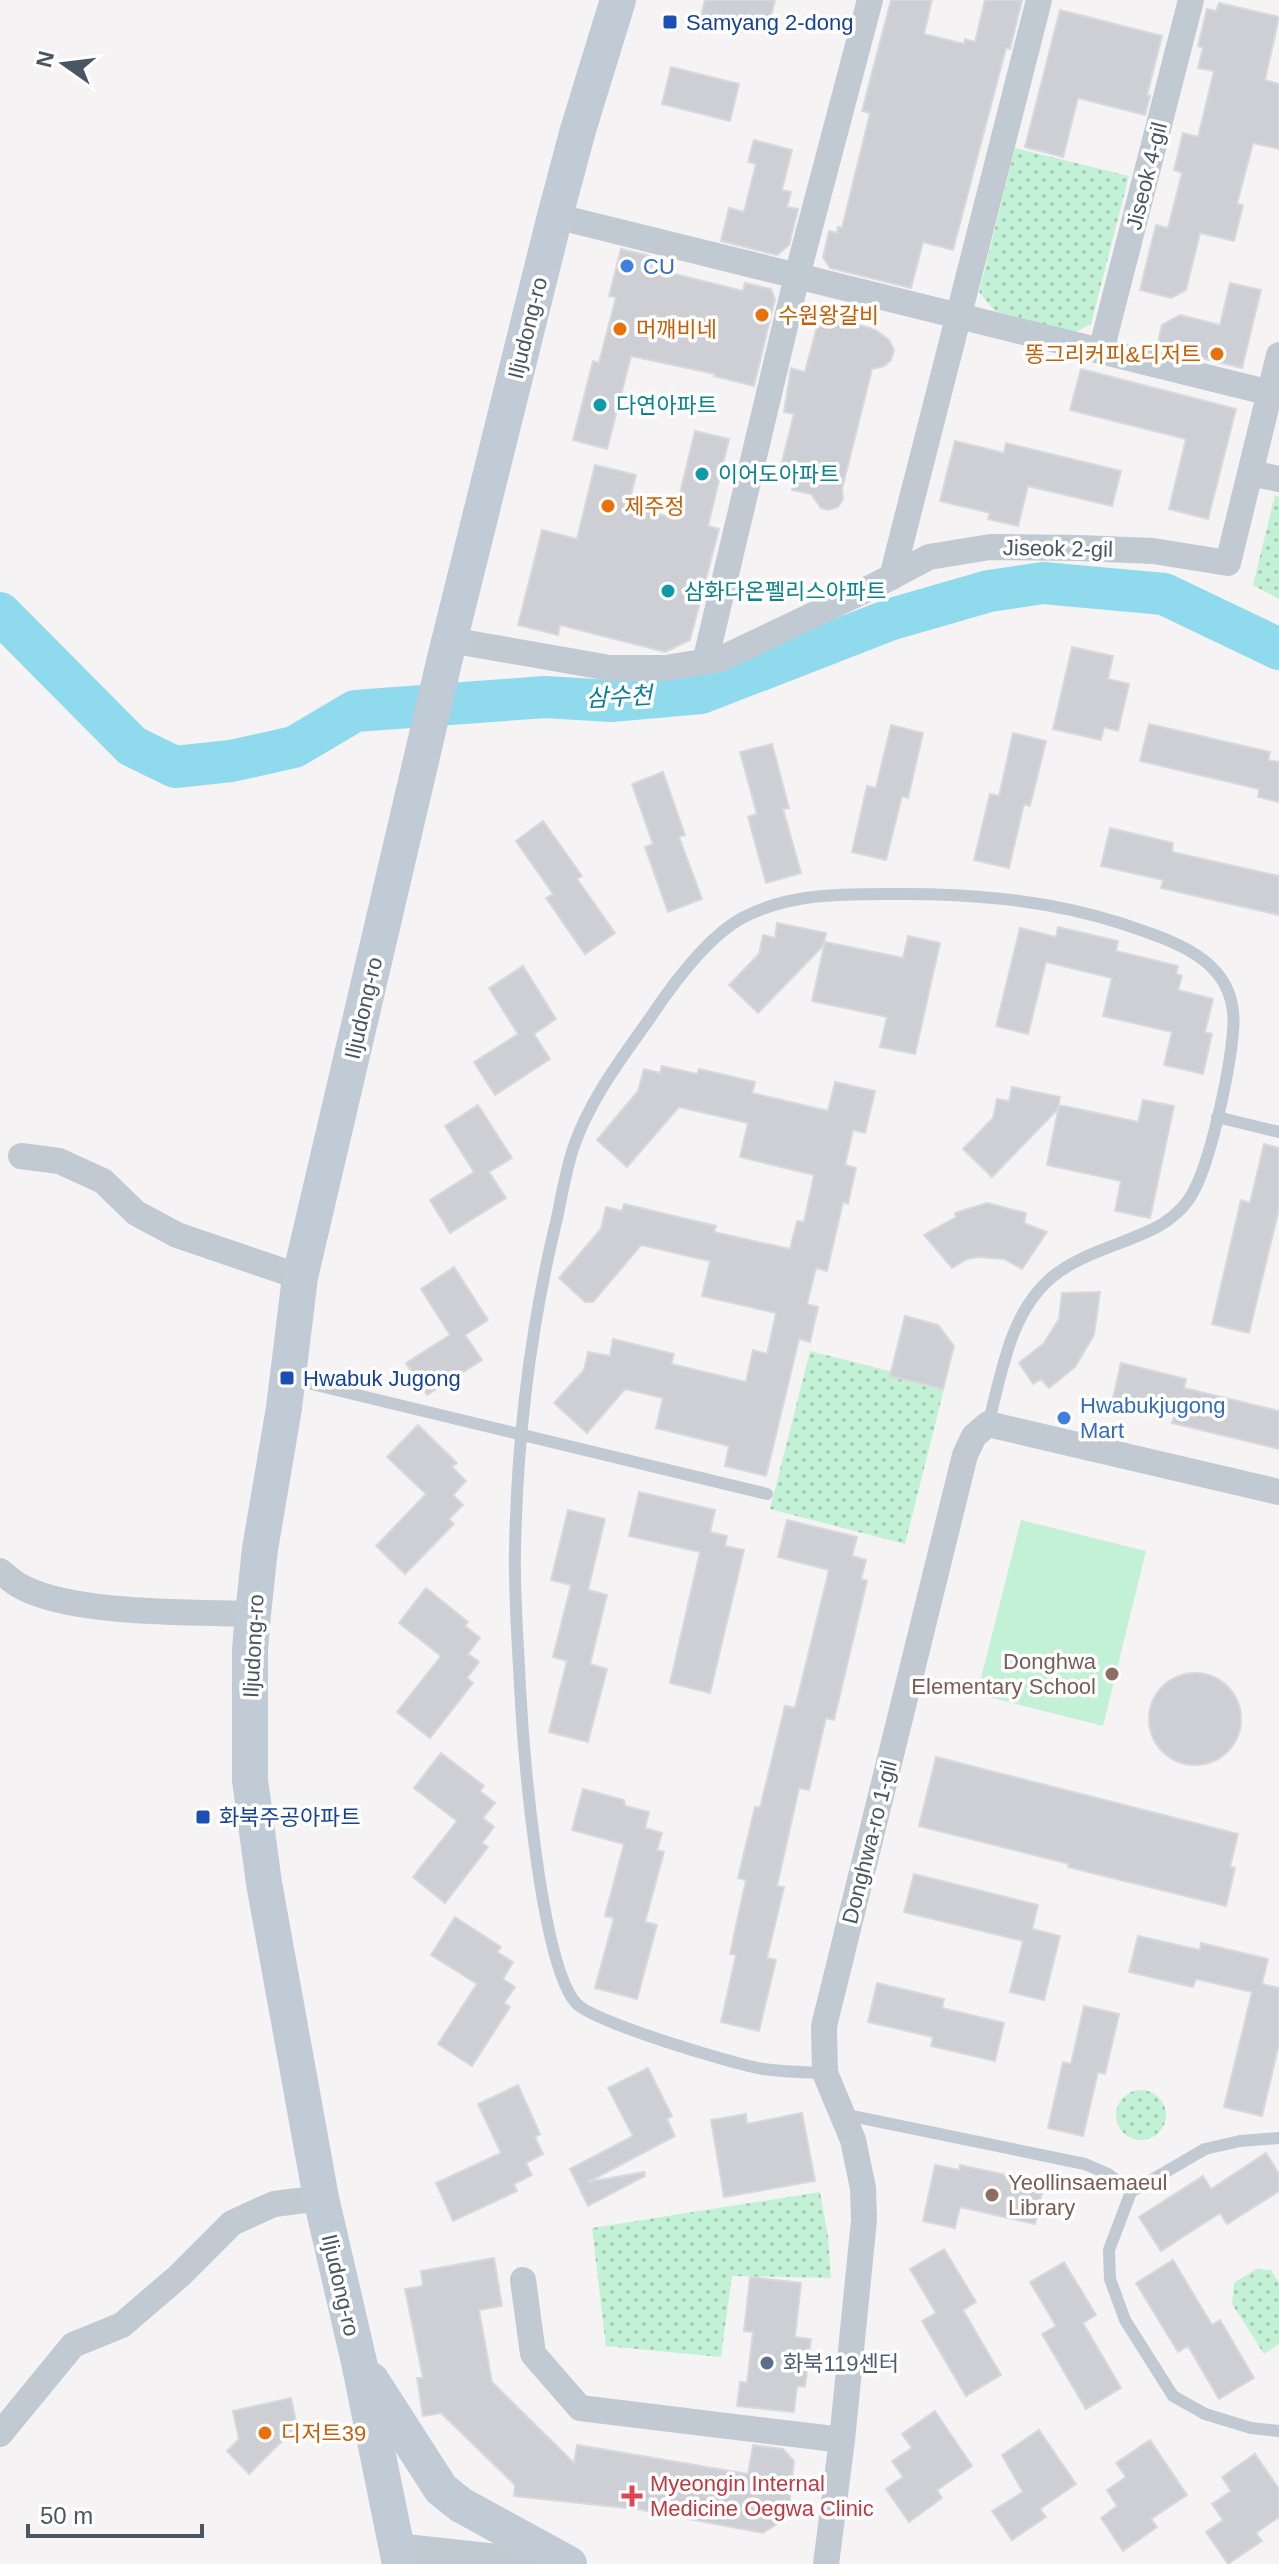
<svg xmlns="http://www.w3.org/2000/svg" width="1279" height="2564" viewBox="0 0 1279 2564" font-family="Arial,'Noto Sans KR',sans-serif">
  <defs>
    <pattern id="grass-dots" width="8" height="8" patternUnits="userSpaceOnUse" patternTransform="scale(2)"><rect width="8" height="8" fill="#c3f1d5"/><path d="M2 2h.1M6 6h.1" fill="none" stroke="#a0c6b0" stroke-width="1.8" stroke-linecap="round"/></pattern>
  </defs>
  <rect width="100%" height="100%" fill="#f5f3f3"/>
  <path fill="url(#grass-dots)" d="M 1015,148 L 1129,176 L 1091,324 L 1074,333 L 995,311 L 979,292 Z
    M 1275,495 L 1279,497 L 1279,599 L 1253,585 Z
    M 810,1351 L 945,1385 L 905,1544 L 770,1509 Z
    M1116 2115a25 25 0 1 1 50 0a25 25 0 1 1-50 0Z
    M 820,2192 L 828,2236 L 831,2278 L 732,2276 L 721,2357 L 606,2346 L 592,2228 Z
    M 1256,2269 L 1271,2270 L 1279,2283 L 1279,2344 L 1264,2354 L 1232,2304 L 1234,2283 Z"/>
  <path fill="#c3f1d5" d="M 1021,1520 L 1146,1551 L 1103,1726 L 977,1694 Z"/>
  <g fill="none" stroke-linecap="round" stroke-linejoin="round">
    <path stroke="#90daee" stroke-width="42" d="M 0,613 L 132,746 L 175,767 L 231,761 L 294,747 L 355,711 L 545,697 L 611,701 L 701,693 L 892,619 L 989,591 L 1043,583 L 1164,594 L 1279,649"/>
  </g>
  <path fill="#cdcfd5" stroke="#d7d9de" stroke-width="2" d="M 705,0 L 775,0 L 767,32 L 745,26 L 743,32 L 700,21 Z
    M 891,0 L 932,0 L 924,34 L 964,44 L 965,39 L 975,42 L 985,0 L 1022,0 L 1010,49 L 1006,48 L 953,250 L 923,242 L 911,288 L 830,268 L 823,257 L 829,231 L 837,233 L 838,227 L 842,228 L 870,113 L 862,111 Z
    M 1219,3 L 1279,17 L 1265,80 L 1279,84 L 1279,149 L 1253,143 L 1237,204 L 1243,205 L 1234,241 L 1200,233 L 1186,290 L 1171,298 L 1140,290 L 1156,225 L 1168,228 L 1182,173 L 1174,170 L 1183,133 L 1198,137 L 1214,71 L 1198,68 L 1203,48 L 1198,46 L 1207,9 L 1216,11 Z
    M 1060,10 L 1162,36 L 1147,95 L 1150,96 L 1145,115 L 1078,98 L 1063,157 L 1025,147 Z
    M 671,67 L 739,84 L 730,121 L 662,104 Z
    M 754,140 L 792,150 L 782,190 L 791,192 L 787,207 L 798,209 L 789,245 L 777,255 L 721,241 L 729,208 L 744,212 L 756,164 L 748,162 Z
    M 621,249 L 654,257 L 651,268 L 743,291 L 745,283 L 771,289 L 775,299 L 754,386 L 714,376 L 715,374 L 631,356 L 607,449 L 573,440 L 593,361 L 599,363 L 616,297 L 609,296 Z
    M 1230,283 L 1261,290 L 1242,368 L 1157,347 L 1162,325 L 1180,315 L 1220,325 Z
    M 820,315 L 874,329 L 889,340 L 894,350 L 891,360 L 884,366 L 872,369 L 842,489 L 843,499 L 838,507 L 829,510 L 821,508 L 811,494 L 792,490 L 796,474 L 780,470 L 794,414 L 784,412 L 791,368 L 805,372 Z
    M 1081,369 L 1236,409 L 1208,519 L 1169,509 L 1186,439 L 1070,410 Z
    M 695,431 L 729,439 L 708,526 L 719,529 L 690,640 L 665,652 L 560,625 L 558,635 L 518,625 L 542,530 L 577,539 L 595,465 L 636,475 L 628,507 L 674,518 Z
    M 955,441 L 1004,453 L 1006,443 L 1121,471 L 1112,506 L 1028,486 L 1018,526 L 988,519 L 990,513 L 940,501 Z
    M 1072,647 L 1113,656 L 1108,679 L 1129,684 L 1118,731 L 1104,727 L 1101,740 L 1053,729 Z
    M 1149,724 L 1270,752 L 1268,760 L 1279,762 L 1279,802 L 1258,797 L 1259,789 L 1140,761 Z
    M 891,725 L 923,733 L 908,798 L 902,796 L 886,860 L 852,852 L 867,786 L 876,788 Z
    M 1013,733 L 1046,741 L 1030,806 L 1024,804 L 1009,868 L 974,860 L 990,794 L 999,796 Z
    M 772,744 L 789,808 L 783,809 L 801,873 L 766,883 L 748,817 L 757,814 L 740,752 Z
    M 663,772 L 685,835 L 679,837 L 702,899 L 668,912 L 645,847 L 653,844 L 632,784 Z
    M 543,821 L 582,876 L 577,879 L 615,933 L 585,954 L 546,898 L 553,894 L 516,841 Z
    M 1110,828 L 1173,843 L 1172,852 L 1279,876 L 1279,915 L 1161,888 L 1163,880 L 1101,866 Z
    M 777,923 L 826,933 L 823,946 L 758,1013 L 729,985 L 759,954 L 763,935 L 775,938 Z
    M 1058,927 L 1118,941 L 1116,951 L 1178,966 L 1176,974 L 1182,976 L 1178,990 L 1213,999 L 1205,1032 L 1212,1034 L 1203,1074 L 1164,1065 L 1172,1032 L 1103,1016 L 1112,978 L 1046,962 L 1028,1034 L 996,1026 L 1020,928 L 1056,937 Z
    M 908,936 L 940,943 L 915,1054 L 880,1047 L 887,1017 L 812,1001 L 825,942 L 903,958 Z
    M 523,966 L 556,1019 L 534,1034 L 550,1059 L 495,1095 L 474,1062 L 518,1034 L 489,988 Z
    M 662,1066 L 697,1074 L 699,1069 L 755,1082 L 752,1093 L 828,1111 L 835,1082 L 875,1091 L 865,1133 L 853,1130 L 845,1165 L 856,1168 L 848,1204 L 843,1202 L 827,1271 L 816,1268 L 807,1304 L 818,1307 L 810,1342 L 799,1339 L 766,1476 L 725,1466 L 729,1446 L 656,1428 L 663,1398 L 625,1389 L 587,1433 L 554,1403 L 584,1370 L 588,1352 L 610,1356 L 613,1339 L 674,1354 L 671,1364 L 746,1382 L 753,1350 L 767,1354 L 776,1313 L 702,1296 L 710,1261 L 641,1245 L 593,1302 L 585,1302 L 559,1278 L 601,1229 L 606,1207 L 622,1211 L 624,1204 L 716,1226 L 714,1232 L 790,1249 L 797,1221 L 804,1222 L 814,1175 L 740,1157 L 748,1123 L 679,1107 L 627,1167 L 597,1140 L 638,1091 L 644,1069 L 660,1073 Z
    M 1012,1087 L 1060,1097 L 1058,1109 L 992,1177 L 963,1149 L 993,1118 L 997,1099 L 1009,1101 Z
    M 1143,1100 L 1174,1106 L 1150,1218 L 1115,1211 L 1121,1181 L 1047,1165 L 1059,1105 L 1138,1122 Z
    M 478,1105 L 512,1158 L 489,1172 L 506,1198 L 450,1233 L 430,1200 L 474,1172 L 445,1126 Z
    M 1264,1144 L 1279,1148 L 1279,1209 L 1249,1333 L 1212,1324 L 1241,1200 L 1250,1203 Z
    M 987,1203 L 1026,1213 L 1024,1223 L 1047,1232 L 1022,1269 L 1004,1259 L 979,1257 L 967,1259 L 952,1268 L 924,1235 L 956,1217 L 955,1213 Z
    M 454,1267 L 488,1320 L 465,1335 L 482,1360 L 427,1395 L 406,1363 L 450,1335 L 421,1289 Z
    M 1100,1292 L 1094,1335 L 1075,1367 L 1049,1388 L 1041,1379 L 1033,1384 L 1019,1363 L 1044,1343 L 1059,1319 L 1062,1293 Z
    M 905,1316 L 938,1325 L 954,1346 L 943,1389 L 890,1376 Z
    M 1121,1363 L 1186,1379 L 1184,1388 L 1279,1411 L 1279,1449 L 1172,1423 L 1175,1414 L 1113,1398 Z
    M 418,1425 L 457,1463 L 452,1467 L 466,1481 L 453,1495 L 463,1505 L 449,1519 L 454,1524 L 405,1574 L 376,1546 L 426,1494 L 387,1457 Z
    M 639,1492 L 715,1510 L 710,1532 L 727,1536 L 725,1546 L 744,1550 L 710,1693 L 670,1683 L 700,1552 L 629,1536 Z
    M 568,1510 L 605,1519 L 588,1590 L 607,1595 L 590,1664 L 607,1669 L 588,1742 L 549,1732 L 567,1661 L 553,1657 L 571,1585 L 551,1580 Z
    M 787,1520 L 857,1537 L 852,1556 L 866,1560 L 861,1579 L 867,1581 L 834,1720 L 826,1718 L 809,1790 L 799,1788 L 777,1886 L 784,1887 L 767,1958 L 776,1960 L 759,2031 L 721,2022 L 736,1955 L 730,1954 L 746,1880 L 738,1878 L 755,1807 L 760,1808 L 785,1706 L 795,1708 L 829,1570 L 778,1557 Z
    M 426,1588 L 468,1622 L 465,1626 L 480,1638 L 468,1654 L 479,1662 L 467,1678 L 473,1683 L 430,1738 L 397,1712 L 441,1656 L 399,1623 Z
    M1149 1719a46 46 0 1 1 92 0a46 46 0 1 1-92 0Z
    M 441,1753 L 484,1786 L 480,1791 L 495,1803 L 483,1818 L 494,1827 L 482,1843 L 488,1847 L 445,1903 L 413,1877 L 457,1821 L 414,1788 Z
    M 936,1757 L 1238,1834 L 1230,1867 L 1235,1868 L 1226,1906 L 1068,1867 L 1069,1864 L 919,1826 Z
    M 583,1789 L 624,1800 L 625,1806 L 649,1812 L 645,1828 L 662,1833 L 657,1850 L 664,1852 L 645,1922 L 657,1925 L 637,1999 L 595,1988 L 614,1918 L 605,1916 L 624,1844 L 572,1830 Z
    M 914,1874 L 1038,1905 L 1032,1929 L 1060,1936 L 1044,2000 L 1010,1992 L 1023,1941 L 904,1912 Z
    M 455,1917 L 501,1947 L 497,1952 L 513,1962 L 503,1979 L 515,1987 L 504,2003 L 510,2007 L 472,2066 L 438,2044 L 477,1984 L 431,1955 Z
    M 1138,1936 L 1200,1950 L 1201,1943 L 1268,1959 L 1262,1984 L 1279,1988 L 1279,2044 L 1262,2116 L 1224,2107 L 1252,1992 L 1196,1979 L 1193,1987 L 1129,1972 Z
    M 877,1983 L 944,1999 L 942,2008 L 1004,2023 L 995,2061 L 931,2046 L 933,2037 L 868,2022 Z
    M 1084,2006 L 1119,2014 L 1105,2074 L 1098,2072 L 1083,2136 L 1048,2128 L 1063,2062 L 1071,2064 Z
    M 648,2068 L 672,2116 L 667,2119 L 675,2136 L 588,2182 L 644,2172 L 645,2176 L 588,2206 L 570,2169 L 633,2136 L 608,2088 Z
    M 518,2085 L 540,2134 L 535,2137 L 543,2154 L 526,2163 L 532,2175 L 514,2184 L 517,2191 L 453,2221 L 436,2183 L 501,2153 L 478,2104 Z
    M 802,2113 L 815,2181 L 724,2197 L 711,2120 L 746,2114 L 747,2124 Z
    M 1266,2153 L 1279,2174 L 1279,2191 L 1227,2224 L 1220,2213 L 1161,2251 L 1139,2217 L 1203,2176 L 1211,2189 Z
    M 935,2165 L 959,2170 L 960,2165 L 1044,2183 L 1035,2224 L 960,2207 L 955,2228 L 923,2221 Z
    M 944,2249 L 976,2302 L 963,2310 L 1001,2375 L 966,2396 L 922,2321 L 936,2313 L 910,2269 Z
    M 494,2258 L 502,2306 L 479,2310 L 492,2382 L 574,2463 L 577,2445 L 748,2474 L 753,2445 L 783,2449 L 794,2461 L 788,2517 L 763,2533 L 636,2509 L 514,2496 L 515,2485 L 441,2413 L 423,2416 L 417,2378 L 423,2378 L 405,2289 L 423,2286 L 421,2271 Z
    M 1173,2260 L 1212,2325 L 1220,2320 L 1254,2378 L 1219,2399 L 1188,2346 L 1178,2352 L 1136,2283 Z
    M 1064,2262 L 1096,2315 L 1083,2323 L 1121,2388 L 1086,2409 L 1042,2334 L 1056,2326 L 1030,2282 Z
    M 750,2277 L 801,2283 L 795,2337 L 811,2339 L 805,2387 L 797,2386 L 794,2412 L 737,2406 L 740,2382 L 747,2383 L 753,2332 L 744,2331 Z
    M 291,2398 L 297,2426 L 249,2474 L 227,2451 L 239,2439 L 233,2411 Z
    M 935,2411 L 972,2466 L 937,2490 L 942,2498 L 909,2522 L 886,2489 L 903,2477 L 892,2461 L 912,2448 L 902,2434 Z
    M 1039,2430 L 1076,2484 L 1040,2509 L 1046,2517 L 1012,2540 L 992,2511 L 1023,2492 L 1002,2455 Z
    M 1150,2440 L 1187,2495 L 1151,2519 L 1157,2527 L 1123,2551 L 1101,2518 L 1117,2506 L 1107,2490 L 1126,2477 L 1116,2463 Z
    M 1255,2454 L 1279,2489 L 1279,2517 L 1256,2533 L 1262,2541 L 1228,2564 L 1206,2532 L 1223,2520 L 1212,2504 L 1231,2491 L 1222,2477 Z"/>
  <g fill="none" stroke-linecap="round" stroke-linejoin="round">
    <path stroke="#c1cad2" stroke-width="12" d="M 1217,1117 L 1279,1132
      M 291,1379 L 767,1494
      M 825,2073 C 804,2072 783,2072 763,2069 C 733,2064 593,2022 576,2003 C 540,1963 523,1747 520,1687 C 518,1642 514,1596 515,1551 C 517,1438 530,1328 557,1218 C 562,1194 566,1169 574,1146 C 590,1099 622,1058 650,1018 C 672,985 707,937 742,918 C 787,894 837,894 887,894 C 966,893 1044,899 1120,923 C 1176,942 1240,960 1233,1031 C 1230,1069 1210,1169 1189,1199 C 1180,1212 1165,1224 1151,1230 C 1118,1246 1079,1254 1051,1278 C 1009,1314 1002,1374 988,1424
      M 842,2114 L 1085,2164 L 1108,2174 L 1131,2192
      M 1279,2138 L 1240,2141 L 1205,2149 L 1131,2192 L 1109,2250 L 1110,2279 L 1125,2320 L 1173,2396 L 1205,2414 L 1251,2428 L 1279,2431"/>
    <path stroke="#c1cad2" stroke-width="26" d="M 555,216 L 1270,393
      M 1101,351 L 1191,0
      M 1250,473 L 1279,479
      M 892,577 L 1039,0
      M 450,640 L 610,668 L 665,668 L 721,659 L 876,585 L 929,557 L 990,547 L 1080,548 L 1153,551 L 1228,563 L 1279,355
      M 705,662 L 797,276 L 870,0
      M 21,1156 L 59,1161 L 103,1181 L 136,1213 L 177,1235 L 300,1277
      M 0,1571 C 6,1576 13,1582 20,1586 C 72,1615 192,1612 253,1614
      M 523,2280 L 533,2354 L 580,2408 L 842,2440
      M 0,2434 L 73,2345 L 122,2325 L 179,2276 L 232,2223 L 274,2204 L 321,2198
      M 826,2564 L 842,2440 L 864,2220 L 863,2188 L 853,2140 L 825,2073 L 824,2026 L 965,1455 L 974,1436 L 988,1424 L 1279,1492"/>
    <path stroke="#c1cad2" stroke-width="32" d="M 396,2549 L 535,2564"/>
    <path stroke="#c1cbd6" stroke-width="36" d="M 371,2380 L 441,2489 L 461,2505 L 569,2564
      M 400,2564 L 359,2362 L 321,2198 L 264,1883 L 250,1780 L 250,1650 L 253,1614 L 260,1549 L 284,1408 L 300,1277 L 445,658 L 555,216 L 578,130 L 618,0"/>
  </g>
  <g fill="#1a4fb4" stroke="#fff" stroke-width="3">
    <rect x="662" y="14" width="16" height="16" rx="4"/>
    <rect x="279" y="1370" width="16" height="16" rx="4"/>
    <rect x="195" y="1809" width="16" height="16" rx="4"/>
  </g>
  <g fill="#3f7fe0" stroke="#fff" stroke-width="3">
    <circle cx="627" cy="266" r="8"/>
    <circle cx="1064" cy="1418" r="8"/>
  </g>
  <g fill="#e8710a" stroke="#fff" stroke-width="3">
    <circle cx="762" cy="315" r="8"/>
    <circle cx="620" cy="329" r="8"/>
    <circle cx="1217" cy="354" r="8"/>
    <circle cx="608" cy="506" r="8"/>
    <circle cx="265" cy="2433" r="8"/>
  </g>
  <g fill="#0f9aa8" stroke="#fff" stroke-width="3">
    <circle cx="600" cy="405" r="8"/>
    <circle cx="702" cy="474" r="8"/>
    <circle cx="668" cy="591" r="8"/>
  </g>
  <g fill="#8d6e63" stroke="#fff" stroke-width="3">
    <circle cx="1112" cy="1674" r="8"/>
    <circle cx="992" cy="2195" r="8"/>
  </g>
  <circle fill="#5c6f8a" stroke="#fff" stroke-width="3" cx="767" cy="2363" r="8"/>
  <path fill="#e0444e" stroke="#fff" stroke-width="3" d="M628 2484h8v8h8v8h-8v8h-8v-8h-8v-8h8z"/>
  <g text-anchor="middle" stroke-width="7" stroke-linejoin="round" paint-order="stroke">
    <g font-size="22" fill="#164399" stroke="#fff" text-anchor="start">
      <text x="686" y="30">Samyang 2-dong</text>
      <text x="303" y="1386">Hwabuk Jugong</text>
      <text x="219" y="1825">화북주공아파트</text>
    </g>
    <g font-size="22" fill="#4a5661" stroke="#fff">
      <text transform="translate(1146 176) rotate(-76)" y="8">Jiseok 4-gil</text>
      <text transform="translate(527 328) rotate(-76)" y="8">Iljudong-ro</text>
      <text transform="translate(1058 548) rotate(1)" y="8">Jiseok 2-gil</text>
      <text transform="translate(363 1008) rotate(-77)" y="8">Iljudong-ro</text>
      <text transform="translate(253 1646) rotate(-87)" y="8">Iljudong-ro</text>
      <text transform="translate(869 1842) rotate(-76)" y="8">Donghwa-ro 1-gil</text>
      <text transform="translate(341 2285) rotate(77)" y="8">Iljudong-ro</text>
    </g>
    <g font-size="22" fill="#366cbe" stroke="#fff" text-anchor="start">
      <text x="643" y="274">CU</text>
      <text x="1080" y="1413">Hwabukjugong<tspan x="1080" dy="25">Mart</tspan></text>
    </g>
    <g font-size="22" fill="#c56008" stroke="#fff" text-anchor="start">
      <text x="778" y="323">수원왕갈비</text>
      <text x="636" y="337">머깨비네</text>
      <text x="1201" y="362" text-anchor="end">똥그리커피&amp;디저트</text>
      <text x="624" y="514">제주정</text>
      <text x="281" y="2441">디저트39</text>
    </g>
    <g font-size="22" fill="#0d838f" stroke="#fff" text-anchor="start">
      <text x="616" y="413">다연아파트</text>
      <text x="718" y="482">이어도아파트</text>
      <text x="684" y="599">삼화다온펠리스아파트</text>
    </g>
    <g font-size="22" fill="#785e54" stroke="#fff" text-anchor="end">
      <text x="1096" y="1669">Donghwa<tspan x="1096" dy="25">Elementary School</tspan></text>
      <text x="1008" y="2190" text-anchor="start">Yeollinsaemaeul<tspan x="1008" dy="25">Library</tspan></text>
    </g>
    <g font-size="22" fill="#4e5e75" stroke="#fff" text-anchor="start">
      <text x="783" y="2371">화북119센터</text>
    </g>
    <g font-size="22" fill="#be3a42" stroke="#fff" text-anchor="start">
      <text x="650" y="2491">Myeongin Internal<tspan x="650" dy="25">Medicine Oegwa Clinic</tspan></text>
    </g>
    <g font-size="24" font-style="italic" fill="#0c7c9b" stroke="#fff">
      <text transform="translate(619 697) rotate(-3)" y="8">삼수천</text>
    </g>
  </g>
  <g transform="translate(64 64) rotate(284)" stroke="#ffffff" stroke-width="6" paint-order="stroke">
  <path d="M0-6L14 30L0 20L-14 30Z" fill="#4a5661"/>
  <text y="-12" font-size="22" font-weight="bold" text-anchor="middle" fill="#4a5661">N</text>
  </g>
  <path d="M28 2524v12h174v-12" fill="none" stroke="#4a5661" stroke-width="4"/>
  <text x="40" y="2524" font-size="24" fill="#4a5661" stroke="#ffffff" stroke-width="6" paint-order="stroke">50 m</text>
</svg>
